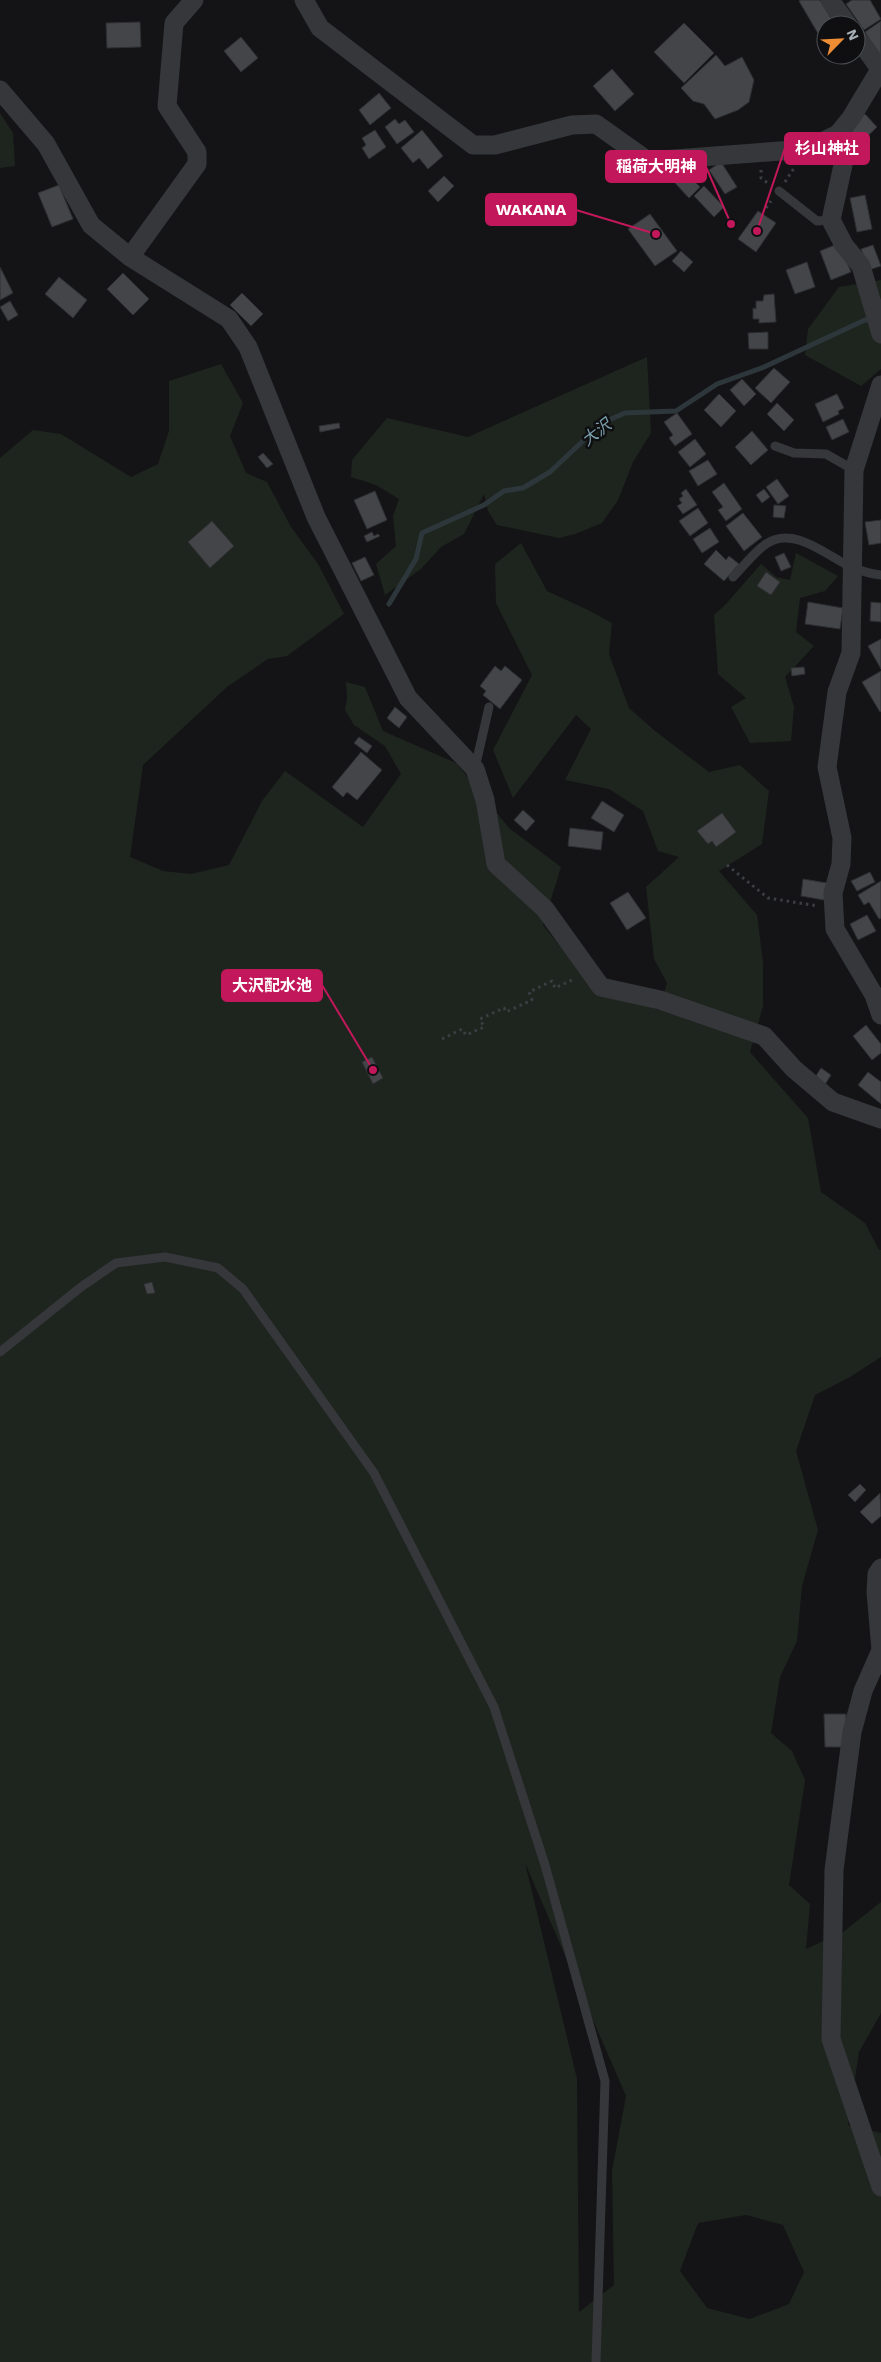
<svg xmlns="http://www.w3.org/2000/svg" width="881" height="2362" viewBox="0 0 881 2362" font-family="'Work Sans','Noto Sans JP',sans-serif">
  <rect width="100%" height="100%" fill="#141416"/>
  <path fill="#1e251e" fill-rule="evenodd" d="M 0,113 L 13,133 L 15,166 L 0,168 Z
    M 881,280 L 881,369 L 861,386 L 805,355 L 808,329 L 839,287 Z
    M 647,357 L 651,433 L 633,462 L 618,500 L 602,523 L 575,534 L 559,538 L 497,525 L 488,511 L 484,494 L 464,534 L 441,547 L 421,569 L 385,595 L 376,564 L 396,546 L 393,516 L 399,499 L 376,485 L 351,477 L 352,460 L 387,418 L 468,437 Z
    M 221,364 L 243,403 L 230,436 L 246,473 L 267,482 L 291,527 L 318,564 L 344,614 L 287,656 L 268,659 L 227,687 L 143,765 L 130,857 L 163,871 L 191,874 L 229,865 L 262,801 L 285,771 L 363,827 L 401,774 L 385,746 L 354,725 L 345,710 L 347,698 L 346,682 L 365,687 L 383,731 L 456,763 L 509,828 L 561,867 L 543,925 L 595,990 L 659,1010 L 667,983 L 654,959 L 646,887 L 679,857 L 658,851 L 643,811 L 609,789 L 565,780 L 591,729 L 576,715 L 513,798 L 493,750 L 532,675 L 496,603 L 495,564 L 521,543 L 547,591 L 588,610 L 612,623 L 609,654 L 629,708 L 655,731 L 709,772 L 740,765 L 769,791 L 762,844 L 719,871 L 757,915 L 763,962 L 763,1006 L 750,1052 L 808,1118 L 821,1192 L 865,1223 L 879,1250 L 881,1250 L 881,1357 L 850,1377 L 815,1395 L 796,1451 L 818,1530 L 802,1586 L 797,1641 L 780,1677 L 771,1733 L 792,1751 L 805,1780 L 789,1885 L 810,1904 L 806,1949 L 843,1932 L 881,1902 L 881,2013 L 859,2052 L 848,2125 L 881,2133 L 881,2362 L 0,2362 L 0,458 L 33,430 L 61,434 L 131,477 L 158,464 L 169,431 L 169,381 ZM 525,1863 L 626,2096 L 612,2171 L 614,2285 L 579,2312 L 577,2079 ZM 746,2215 L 783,2225 L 804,2272 L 789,2304 L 750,2319 L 707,2308 L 680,2271 L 698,2223 Z
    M 796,553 L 838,576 L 825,591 L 800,598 L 796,632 L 814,646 L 785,677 L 794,707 L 791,741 L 750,743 L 731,707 L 746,698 L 718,674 L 714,615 L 725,605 L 761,564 L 776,577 L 790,580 Z"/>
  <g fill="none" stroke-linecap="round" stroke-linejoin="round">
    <path stroke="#2d373b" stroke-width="5" d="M 389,604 L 416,559 L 422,533 L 484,505 L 504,491 L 523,488 L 550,472 L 602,423 L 625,413 L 676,411 L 717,384 L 764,367 L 865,320 L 874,319"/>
  </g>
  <path fill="#434549" stroke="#2e2f32" d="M 801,0 L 820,0 L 835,25 L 826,25 L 826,41 L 823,42 L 799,1 Z
    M 852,0 L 870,0 L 881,19 L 864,30 L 846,4 Z
    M 881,21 L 881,57 L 865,32 Z
    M 140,22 L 141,47 L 107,48 L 106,23 Z
    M 684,23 L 714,53 L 684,83 L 654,52 Z
    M 241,37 L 258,58 L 241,72 L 224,51 Z
    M 716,55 L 725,66 L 742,57 L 754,80 L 749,102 L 738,110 L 715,119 L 704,104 L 693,101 L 681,88 Z
    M 612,69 L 634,94 L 615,111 L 593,86 Z
    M 379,93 L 391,108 L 370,125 L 359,110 Z
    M 865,114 L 877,127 L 853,150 L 846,142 L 855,134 L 849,128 Z
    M 395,119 L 399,124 L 405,120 L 414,132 L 397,144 L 385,127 Z
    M 375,130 L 386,147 L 369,159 L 362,148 L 366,145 L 362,138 Z
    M 422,130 L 443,156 L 428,169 L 419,158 L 413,163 L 401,148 Z
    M 694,162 L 700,169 L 691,178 L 700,187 L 689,198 L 674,182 Z
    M 721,162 L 737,187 L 725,194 L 709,170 Z
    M 444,176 L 454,186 L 438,202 L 428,191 Z
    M 59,185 L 73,219 L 52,227 L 38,193 Z
    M 704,186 L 724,207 L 714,217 L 694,196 Z
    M 865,195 L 872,229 L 857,232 L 850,198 Z
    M 758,211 L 776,223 L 756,252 L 738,239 Z
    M 650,214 L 677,251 L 655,266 L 628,229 Z
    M 835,245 L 841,248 L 851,272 L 831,280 L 820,251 Z
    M 873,245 L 881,266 L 869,270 L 861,249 Z
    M 681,251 L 693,262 L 684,272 L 672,261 Z
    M 807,262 L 815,287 L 795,294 L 786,270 Z
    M 0,267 L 13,293 L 0,300 Z
    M 123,273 L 149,299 L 133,315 L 107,289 Z
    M 59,277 L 87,300 L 73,318 L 45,294 Z
    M 242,293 L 263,314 L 251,326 L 230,305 Z
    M 774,294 L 776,322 L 759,323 L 759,319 L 753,319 L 753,308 L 756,309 L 756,301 L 763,301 L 764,295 Z
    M 10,301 L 18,315 L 8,321 L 0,307 Z
    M 768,332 L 768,349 L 749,349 L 748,333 Z
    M 774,368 L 790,382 L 771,403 L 755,388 Z
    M 742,379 L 756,394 L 744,406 L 730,390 Z
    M 719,394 L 736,411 L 721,427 L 704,410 Z
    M 837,394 L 844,408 L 838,411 L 839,414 L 823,422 L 815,404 Z
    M 777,403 L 794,420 L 784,431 L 767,414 Z
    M 677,413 L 692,434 L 675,446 L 669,438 L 673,435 L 664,422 Z
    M 843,419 L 849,432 L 832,440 L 826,427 Z
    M 339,423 L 340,428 L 320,432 L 319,426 Z
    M 752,431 L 768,450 L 751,465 L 735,447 Z
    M 695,439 L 706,454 L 690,467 L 678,452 Z
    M 263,453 L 273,464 L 267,468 L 258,457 Z
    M 708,460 L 717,474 L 698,486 L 689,471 Z
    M 777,479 L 789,496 L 778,504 L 766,487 Z
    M 724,483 L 742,509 L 726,521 L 718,510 L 723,507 L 712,492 Z
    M 686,489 L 697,505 L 683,514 L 677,506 L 682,503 L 679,499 L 683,496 L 681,493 Z
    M 764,489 L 770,497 L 762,503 L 756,495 Z
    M 375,491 L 387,520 L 367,529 L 354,500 Z
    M 774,505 L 786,506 L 784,518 L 773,517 Z
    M 698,508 L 708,523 L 690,536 L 679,521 Z
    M 743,513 L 762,537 L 744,551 L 726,526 Z
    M 881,520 L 881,543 L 869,545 L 865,522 Z
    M 212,521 L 234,546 L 210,568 L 188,542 Z
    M 710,528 L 719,542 L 702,553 L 693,539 Z
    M 372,532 L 374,536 L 378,534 L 380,536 L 367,542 L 364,536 Z
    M 716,550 L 726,560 L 729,556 L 739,564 L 724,581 L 704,564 Z
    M 784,553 L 791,567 L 781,571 L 775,557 Z
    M 365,557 L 374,575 L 361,581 L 352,563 Z
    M 766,572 L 780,582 L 771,595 L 757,586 Z
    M 808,602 L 843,608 L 840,629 L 805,624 Z
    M 871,602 L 881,603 L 881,622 L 870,621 Z
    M 881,639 L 881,669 L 868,646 Z
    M 495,666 L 501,671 L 505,666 L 522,680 L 500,709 L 483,695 L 486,691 L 480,686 Z
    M 804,667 L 805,674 L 792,676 L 791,668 Z
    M 881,671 L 881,711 L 880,712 L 862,682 Z
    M 395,707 L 407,717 L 399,728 L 387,718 Z
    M 359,737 L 372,746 L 367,753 L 354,743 Z
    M 361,752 L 382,770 L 357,800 L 347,792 L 343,797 L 332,787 Z
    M 602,801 L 624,815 L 614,832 L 591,818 Z
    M 523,810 L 535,821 L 526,831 L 514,820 Z
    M 722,813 L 736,832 L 716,847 L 712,841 L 708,844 L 697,831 Z
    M 570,828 L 603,832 L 601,850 L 568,846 Z
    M 870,872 L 875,882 L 857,891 L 851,881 Z
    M 803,879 L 827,883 L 824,900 L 801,896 Z
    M 881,881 L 881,918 L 879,919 L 869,902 L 864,905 L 858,895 Z
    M 628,892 L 646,918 L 627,930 L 610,903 Z
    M 867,915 L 876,931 L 858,940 L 850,924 Z
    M 866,1025 L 881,1044 L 881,1053 L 872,1060 L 853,1036 Z
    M 372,1057 L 383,1078 L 373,1084 L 362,1062 Z
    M 821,1068 L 831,1075 L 824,1086 L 814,1079 Z
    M 868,1072 L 881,1082 L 881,1104 L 858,1085 Z
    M 152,1282 L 155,1293 L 147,1294 L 144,1284 Z
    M 860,1484 L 866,1490 L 855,1502 L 848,1495 Z
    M 880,1493 L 881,1516 L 872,1524 L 860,1512 Z
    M 824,1714 L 846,1714 L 846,1747 L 825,1747 Z"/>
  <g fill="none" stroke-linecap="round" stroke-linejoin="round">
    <path stroke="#3b3e42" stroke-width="3" stroke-dasharray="2.5 4" stroke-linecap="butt" d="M 761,170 L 761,178 L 769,184
      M 785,182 L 794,168
      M 766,208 L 771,201
      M 727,865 L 768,898 L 818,906
      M 442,1039 L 462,1029 L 466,1035 L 484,1027 L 480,1019 L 504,1008 L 506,1012 L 532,1000 L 529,992 L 552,981 L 555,988 L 574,979"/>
    <path stroke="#35373b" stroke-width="9" d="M 779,191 L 817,221 L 831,220
      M 775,446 L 794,453 L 826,454 L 854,470
      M 733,577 C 744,566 754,552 766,544 C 794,525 827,556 851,567 C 861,571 871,574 881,575
      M 475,768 L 489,707
      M 0,1352 L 81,1287 L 116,1263 L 165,1257 L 218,1268 L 243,1289 L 374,1473 L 494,1707 L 545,1865 L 605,2081 L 596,2362"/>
    <path stroke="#35373b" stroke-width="19" d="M 304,0 L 320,28 L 473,145 L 495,145 L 572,125 L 596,124 L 648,161 L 807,149 L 838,134 L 851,118 L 881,68
      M 830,0 L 848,25
      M 856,36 L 880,69
      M 0,90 L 46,144 L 91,225 L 130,257 L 229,319 L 248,347 L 316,517 L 408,698 L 475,769 L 485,800 L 496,864 L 545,909 L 601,987 L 660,1000 L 764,1036 L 794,1069 L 833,1102 L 881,1119
      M 838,134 L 843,165 L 831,220 L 844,245 L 861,266 L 881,334
      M 130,257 L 197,164 L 197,152 L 167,106 L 174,23 L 194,0
      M 881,385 L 854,470 L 851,653 L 837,692 L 827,767 L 842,838 L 841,864 L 833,893 L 835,929 L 874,995 L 881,1015
      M 881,1568 L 877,1574 L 876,1592 L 881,1650 L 863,1691 L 852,1732 L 834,1870 L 831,2039 L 881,2187"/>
  </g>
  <g text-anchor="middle" stroke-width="5" stroke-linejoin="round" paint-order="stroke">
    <g font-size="16" font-style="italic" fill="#7da2b0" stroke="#0f0f11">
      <text transform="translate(596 432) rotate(-38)" y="6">大沢</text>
    </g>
  </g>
  <path fill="none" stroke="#c2185b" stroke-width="2" d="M757 231L785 148M731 224L706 167M656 234L576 210M373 1070L322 985"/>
  <g fill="#c2185b" stroke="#0f0f11" stroke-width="2">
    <circle cx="757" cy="231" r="5"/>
    <circle cx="731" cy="224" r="5"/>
    <circle cx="656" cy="234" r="5"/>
    <circle cx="373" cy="1070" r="5"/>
  </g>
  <g fill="#c2185b" stroke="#c2185b" stroke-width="2">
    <rect x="785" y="133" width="84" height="31" rx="5"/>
    <rect x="606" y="151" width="100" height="31" rx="5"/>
    <rect x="486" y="194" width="90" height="31" rx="5"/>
    <rect x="222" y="970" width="100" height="31" rx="5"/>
  </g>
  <g font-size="16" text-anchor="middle" font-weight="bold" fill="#fff">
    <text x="827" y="154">杉山神社</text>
    <text x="656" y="172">稲荷大明神</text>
    <text x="531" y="215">WAKANA</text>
    <text x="272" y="991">大沢配水池</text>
  </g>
  <g transform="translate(841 40) rotate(66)"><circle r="24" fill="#0f0f11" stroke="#4b4f53"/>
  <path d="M0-4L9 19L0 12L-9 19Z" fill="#ee8d34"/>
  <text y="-8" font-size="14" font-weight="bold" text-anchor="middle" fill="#a6aeb6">N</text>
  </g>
</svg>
